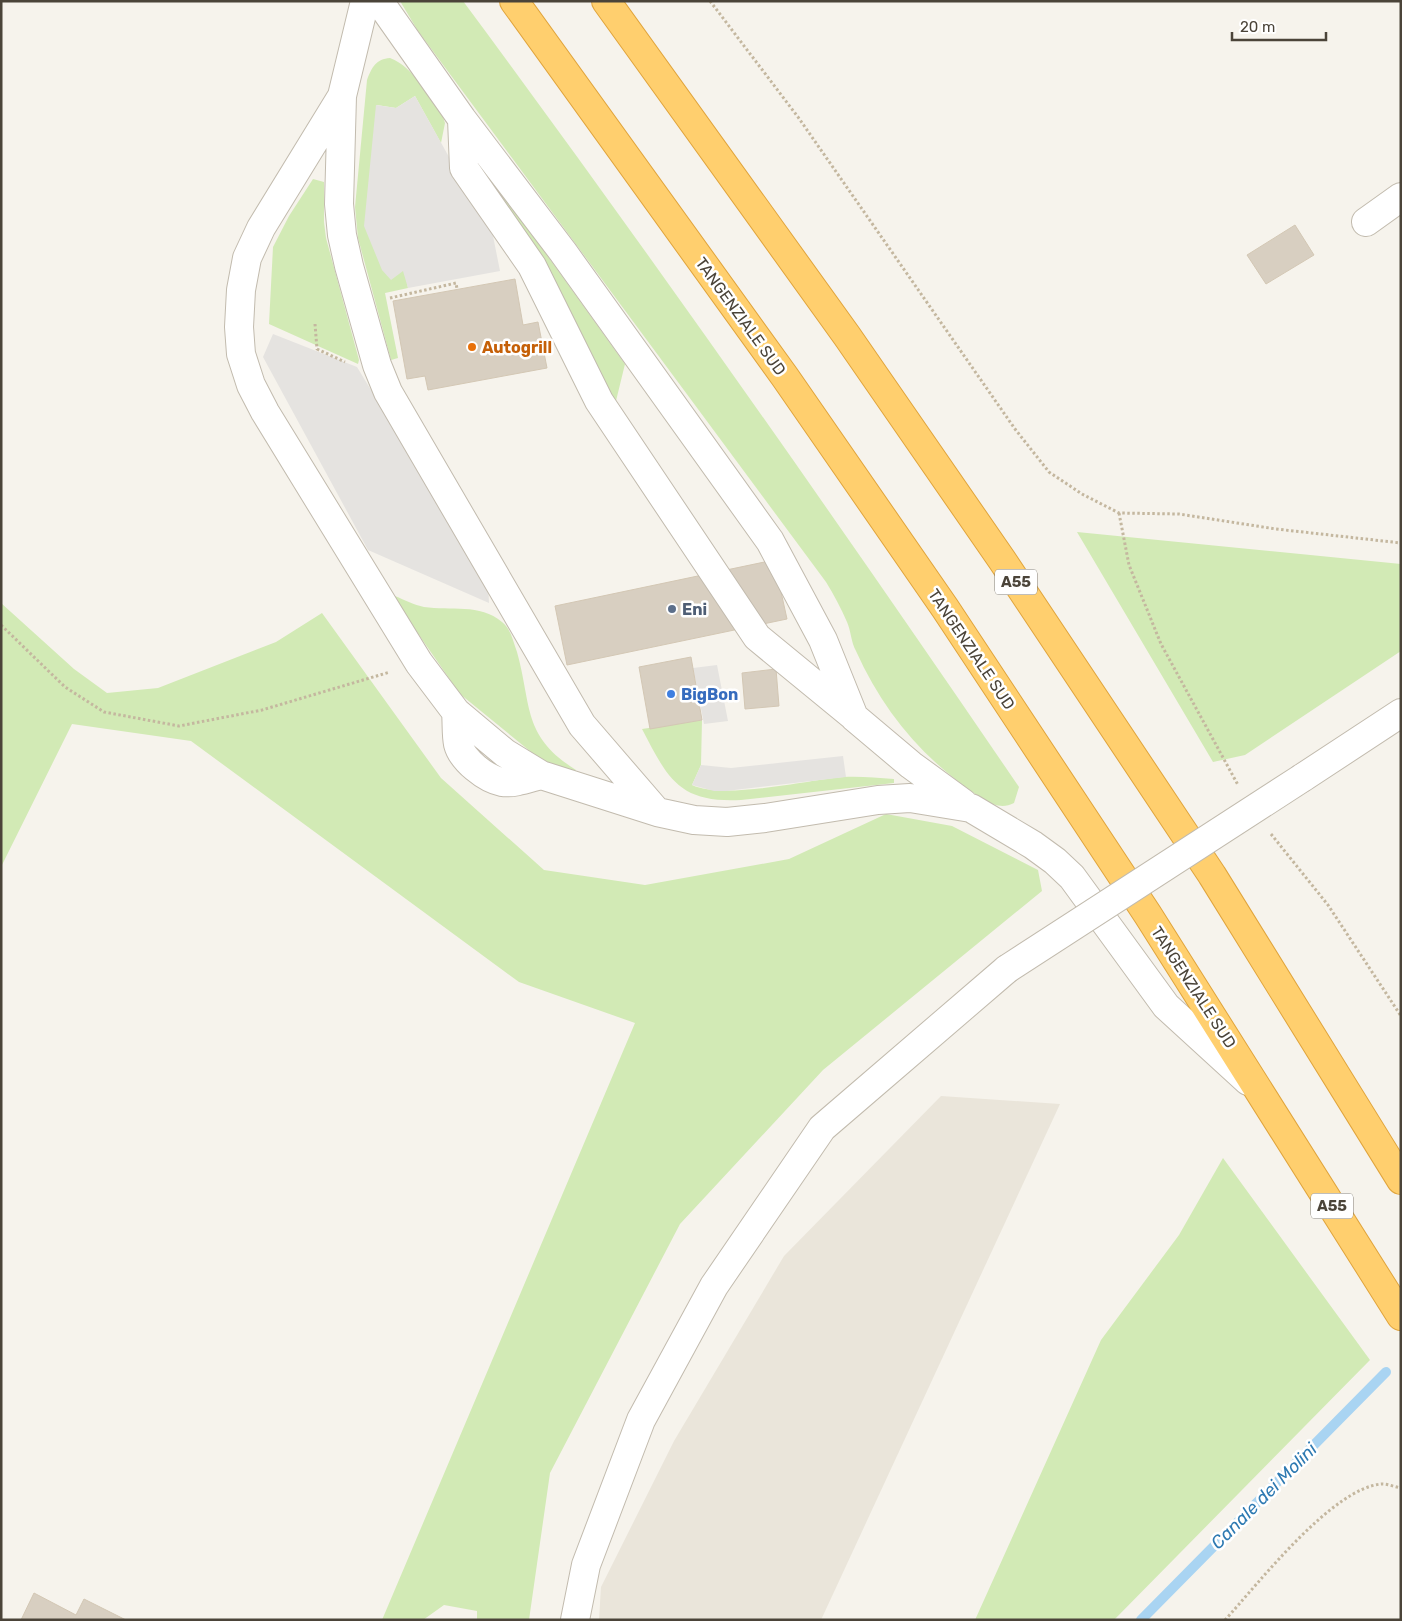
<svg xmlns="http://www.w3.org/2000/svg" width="1402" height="1621" viewBox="0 0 1402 1621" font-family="Rubik,sans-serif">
  <rect width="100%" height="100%" fill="#f6f3ec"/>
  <path fill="#eae5da" d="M 941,1096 L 1060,1104 L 821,1620 L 599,1620 L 601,1587 L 674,1441 L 784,1256 Z"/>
  <path fill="#d2eab5" d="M 400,1 L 463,1 C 654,259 838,522 1019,787 L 1014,803 C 997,812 981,798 967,788 C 917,752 881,707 856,651 C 851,642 851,631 847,622 C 841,608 834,595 826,582 L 418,31 Z
    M 390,58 C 415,68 428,96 443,117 L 445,123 L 441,143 L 415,96 L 396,108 L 377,105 L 408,288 L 385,293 L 398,358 L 391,360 L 358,238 L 355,207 L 367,80 C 372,67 376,59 390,58 Z
    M 313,179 L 324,182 L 324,222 L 326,238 L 359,360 L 358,364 L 269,324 L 273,247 L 289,216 Z
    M 494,181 L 625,364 L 615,405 L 489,185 Z
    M 1077,532 L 1401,564 L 1401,651 L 1245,755 L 1213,762 Z
    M 395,596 C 405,600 414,605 424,607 C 450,611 480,603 502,622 C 511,629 513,641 517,652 C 532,706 522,736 576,770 L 573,774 L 567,773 L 536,756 L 460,694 L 396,602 Z
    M 1,603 L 74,669 L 107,693 L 158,688 L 276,642 L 322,613 L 441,778 L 544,870 L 645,885 L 789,859 L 886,814 L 952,826 L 1038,870 L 1042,891 L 823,1070 L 680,1224 L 550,1473 L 529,1620 L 477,1620 L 477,1611 L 444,1605 L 423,1620 L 382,1620 L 635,1023 L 519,982 L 191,741 L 72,724 L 1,867 Z
    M 702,720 L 701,765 L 692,785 C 724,800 806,780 844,777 C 860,776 877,778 894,779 L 894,783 L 741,800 C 679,803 668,779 642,729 Z
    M 1223,1158 L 1370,1360 L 1114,1620 L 975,1620 L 1101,1340 L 1179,1235 Z"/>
  <path fill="#e5e3e0" d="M 415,96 L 493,236 L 500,271 L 408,288 L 403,271 L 391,280 L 382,270 L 364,226 L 376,105 L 396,108 Z
    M 273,334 L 357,367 L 488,582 L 489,603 L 368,550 L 263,357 Z
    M 717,665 L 728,721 L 704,724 L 693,668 Z
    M 843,756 L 846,777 L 726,791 L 714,791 L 692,785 L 701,765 L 731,768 Z"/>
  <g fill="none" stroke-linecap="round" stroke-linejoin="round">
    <path stroke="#a9d4f2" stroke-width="10" d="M 1141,1620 L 1386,1372"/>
  </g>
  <path fill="#d8cfc1" stroke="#d3c7b4" d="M 1295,225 L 1314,255 L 1266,284 L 1247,255 Z
    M 515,279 L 523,325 L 538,322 L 547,368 L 428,390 L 425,376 L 407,379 L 393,301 Z
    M 774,560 L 787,619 L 567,665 L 555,606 Z
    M 691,657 L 702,720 L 650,729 L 639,667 Z
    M 776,669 L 779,706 L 745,709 L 742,673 Z
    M 34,1593 L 76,1615 L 84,1599 L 126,1620 L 21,1620 Z"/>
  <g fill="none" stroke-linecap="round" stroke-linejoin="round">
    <defs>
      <path id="minor" d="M 365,1 L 342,96 L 261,228 L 247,258 L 241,290 L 239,327 L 241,354 L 251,385 L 265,412 L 419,663 L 456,712 L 505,753 L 541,775 L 657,812
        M 379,1 L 462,119 L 563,252 L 770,541 L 823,640 L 854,717 L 911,765 L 963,803
        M 342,96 L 339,204 L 342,235 L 349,266 L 377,365 L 388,392 L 582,725 L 657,812 L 694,820 L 727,822 L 765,818 L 878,800 L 910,798 L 971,808 L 1033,845 L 1055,861 L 1072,877 L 1166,1006 L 1248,1081
        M 462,119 L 464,168 L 532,266 L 599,401 L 757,637 L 852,715
        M 1366,222 L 1401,197
        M 456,712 C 457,722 456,734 458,744 C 462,760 486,779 502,782 C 514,784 529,778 541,775
        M 1302,778 L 1401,713
        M 575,1620 L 586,1565 L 641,1420 L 714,1286 L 822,1128 L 1007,969"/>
      <path id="highway" d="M 514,1 L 785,377 L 945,608 L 1148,915 L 1401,1316
        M 606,1 L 847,336 L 1002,560 L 1212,875 L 1401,1180"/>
    </defs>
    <use href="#minor" stroke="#c2bbae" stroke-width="30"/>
    <use href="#highway" stroke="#e0a43c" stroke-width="30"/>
    <path stroke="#c4b79f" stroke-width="3" stroke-dasharray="2.5 2.5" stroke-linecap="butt" d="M 710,1 L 798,117 L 1015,429 L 1049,472 L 1082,494 L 1119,513 L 1179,514 L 1276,529 L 1401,543
      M 390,298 L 456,283 L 457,289
      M 315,324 L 317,349 L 345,362
      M 1119,513 L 1129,565 L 1161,644 L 1238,785
      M 1,625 L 65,687 L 104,712 L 179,726 L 262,710 L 390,672
      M 1271,834 L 1328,905 L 1401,1016
      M 1225,1620 C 1258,1584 1333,1487 1382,1484 C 1388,1484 1395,1487 1401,1488"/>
    <use href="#minor" stroke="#fff" stroke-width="28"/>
    <use href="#highway" stroke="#ffcf6e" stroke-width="28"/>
    <defs>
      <path id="minor-bridge" d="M 1007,969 L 1302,778"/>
    </defs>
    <use href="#minor-bridge" stroke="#c2bbae" stroke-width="30" stroke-linecap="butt"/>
    <use href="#minor-bridge" stroke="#fff" stroke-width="28"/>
  </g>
  <circle fill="#e8710a" stroke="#fff" stroke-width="2" cx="472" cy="347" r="5"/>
  <circle fill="#5c6f8a" stroke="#fff" stroke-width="2" cx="672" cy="609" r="5"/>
  <circle fill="#3f7fe0" stroke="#fff" stroke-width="2" cx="671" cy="694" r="5"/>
  <g text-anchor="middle" stroke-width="5" stroke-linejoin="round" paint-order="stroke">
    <g fill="#fff" stroke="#817c74" stroke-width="1">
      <rect x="995" y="569.5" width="42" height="25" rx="4"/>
      <rect x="1311" y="1193.5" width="42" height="25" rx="4"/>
    </g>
    <g font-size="15" font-weight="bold" fill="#4b4439">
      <text x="1016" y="587">A55</text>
      <text x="1332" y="1211">A55</text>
    </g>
    <g font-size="16" fill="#4b4439" stroke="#fff">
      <text transform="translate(741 316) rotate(54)" y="6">TANGENZIALE SUD</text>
      <text transform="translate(972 649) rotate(56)" y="6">TANGENZIALE SUD</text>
      <text transform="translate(1194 987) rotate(57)" y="6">TANGENZIALE SUD</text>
    </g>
    <g font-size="16" font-weight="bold" fill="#c56008" stroke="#fff" text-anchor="start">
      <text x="482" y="353">Autogrill</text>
    </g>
    <g font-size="16" font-weight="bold" fill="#4e5e75" stroke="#fff" text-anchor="start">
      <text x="682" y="615">Eni</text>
    </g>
    <g font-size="16" font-weight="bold" fill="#366cbe" stroke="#fff" text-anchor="start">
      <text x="681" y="700">BigBon</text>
    </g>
    <g font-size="18" font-style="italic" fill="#2e7ab2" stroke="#fff">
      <text transform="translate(1264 1496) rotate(-45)" y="6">Canale dei Molini</text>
    </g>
  </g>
  <rect width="1402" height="1621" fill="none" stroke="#4b4439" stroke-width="5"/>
  <path d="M1232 32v8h94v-8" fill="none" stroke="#4b4439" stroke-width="2.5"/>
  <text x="1240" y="32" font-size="15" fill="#4b4439" stroke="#ffffff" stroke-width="4" paint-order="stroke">20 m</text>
</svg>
